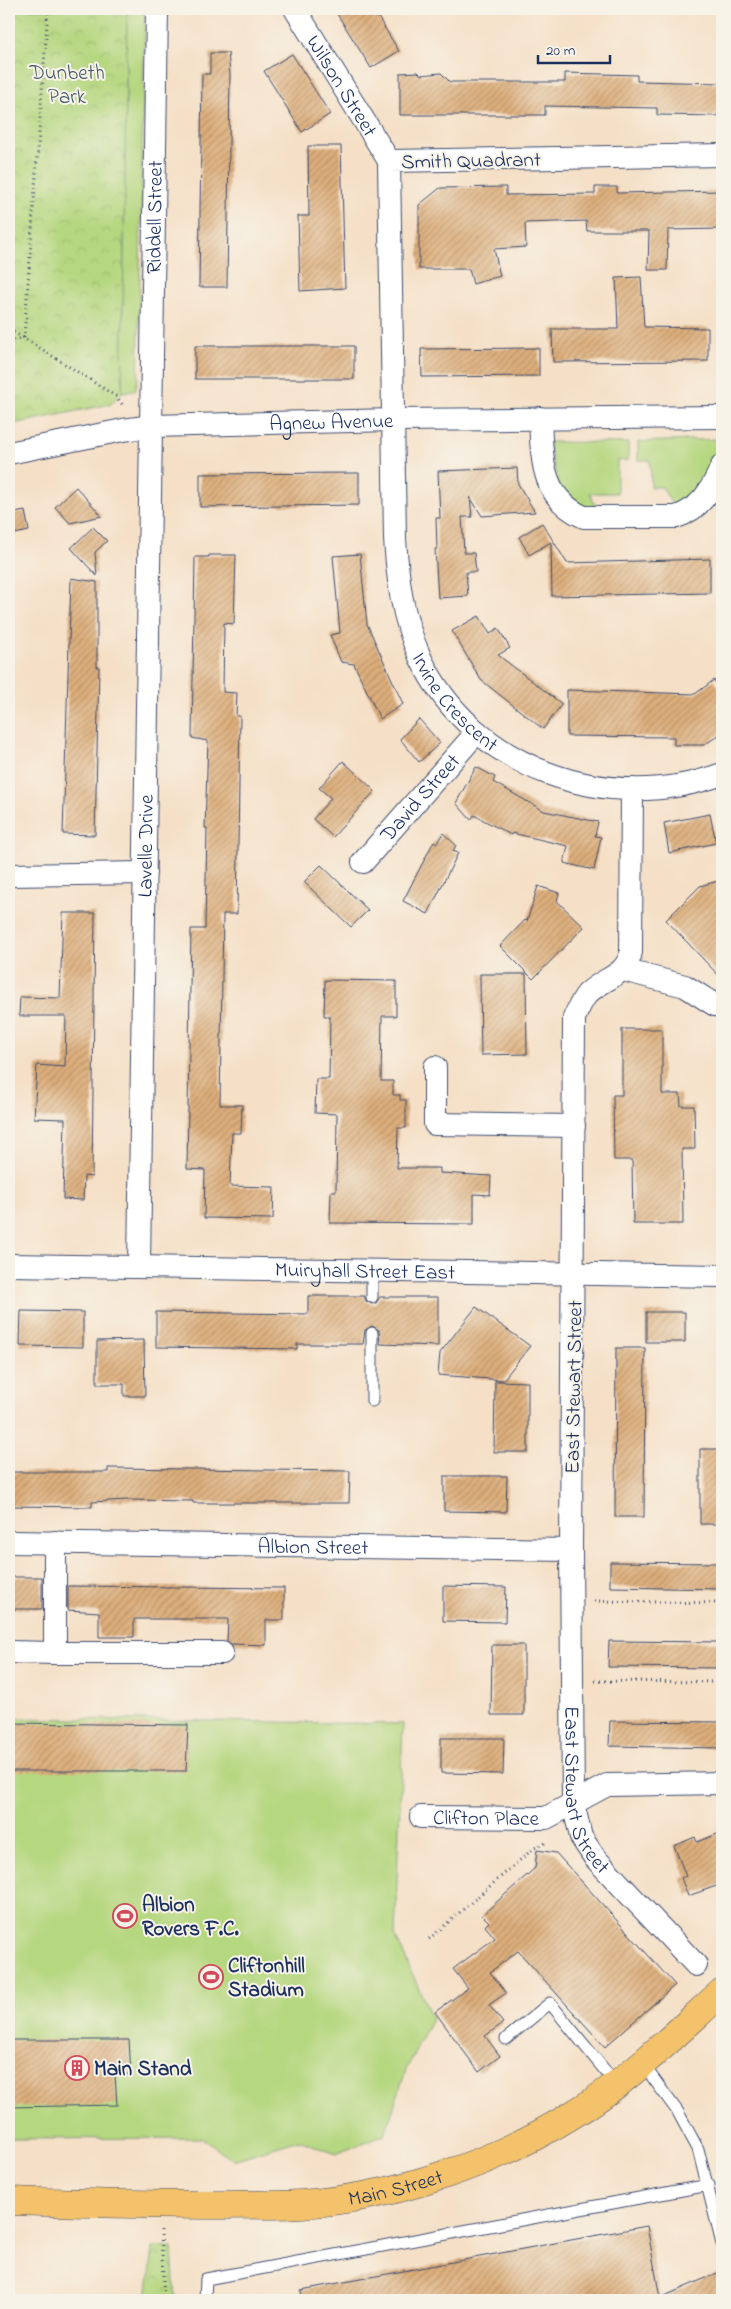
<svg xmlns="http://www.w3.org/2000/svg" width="731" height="2309" viewBox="0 0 731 2309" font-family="'Indie Flower',sans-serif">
  <defs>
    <pattern id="park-crowns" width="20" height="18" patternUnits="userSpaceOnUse" patternTransform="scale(1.25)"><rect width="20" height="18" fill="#b5d77f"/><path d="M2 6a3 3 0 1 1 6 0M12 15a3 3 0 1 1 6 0" fill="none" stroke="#9bb970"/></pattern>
    <pattern id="building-hatch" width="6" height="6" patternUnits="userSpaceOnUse" patternTransform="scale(1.25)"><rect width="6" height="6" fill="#deaf7b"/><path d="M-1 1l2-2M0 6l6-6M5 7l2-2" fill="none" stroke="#b38f68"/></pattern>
  </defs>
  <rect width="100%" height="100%" fill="#f7f3e8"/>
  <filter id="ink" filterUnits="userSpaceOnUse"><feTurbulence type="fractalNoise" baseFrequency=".02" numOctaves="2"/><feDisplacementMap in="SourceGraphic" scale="10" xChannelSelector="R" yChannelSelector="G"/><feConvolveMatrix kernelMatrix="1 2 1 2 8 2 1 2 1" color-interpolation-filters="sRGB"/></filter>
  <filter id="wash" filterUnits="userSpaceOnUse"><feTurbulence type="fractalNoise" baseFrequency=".0096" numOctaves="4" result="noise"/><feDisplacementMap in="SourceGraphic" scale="20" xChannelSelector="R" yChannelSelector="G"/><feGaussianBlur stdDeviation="1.12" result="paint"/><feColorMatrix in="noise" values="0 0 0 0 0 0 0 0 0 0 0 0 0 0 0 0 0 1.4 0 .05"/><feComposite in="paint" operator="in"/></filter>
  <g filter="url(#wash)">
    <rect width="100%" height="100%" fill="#f5e0c7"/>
    <path fill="#b5d77f" stroke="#68836e" d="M 127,9 L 145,9 L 138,379 L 135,391 L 122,392 Z
      M 721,439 C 718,476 701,486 676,510 L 662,487 L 651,487 L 650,460 L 638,460 L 638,442 Z
      M 548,442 L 628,443 L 628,460 L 617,461 L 617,493 L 590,493 L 597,510 L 584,509 L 559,487 Z
      M 9,1718 L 403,1724 L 395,1935 L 432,2018 L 406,2070 L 385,2134 L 336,2154 L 299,2140 L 233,2160 L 202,2138 L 9,2139 Z"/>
    <path fill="url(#park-crowns)" stroke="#68836e" d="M 9,9 L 127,9 L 122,392 L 111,404 L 9,425 Z
      M 172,2247 L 175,2300 L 147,2300 L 153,2248 Z"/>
    <g id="blocks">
      <path fill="url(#building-hatch)" d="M 334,9 L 373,9 L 399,51 L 371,68 Z
        M 210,53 L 228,53 L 230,74 L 227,287 L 199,287 L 202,74 L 210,74 Z
        M 292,54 L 330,114 L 302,132 L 264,71 Z
        M 418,72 L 421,75 L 441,73 L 450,82 L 565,82 L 565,73 L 637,75 L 637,81 L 722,83 L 722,116 L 657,115 L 657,108 L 545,106 L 545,115 L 400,115 L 400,73 Z
        M 308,146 L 341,146 L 345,288 L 300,291 L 298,216 L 309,216 Z
        M 506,187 L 506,195 L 595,194 L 595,187 L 617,187 L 617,193 L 722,191 L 722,229 L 668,230 L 667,270 L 648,270 L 649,231 L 587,231 L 586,221 L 525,223 L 526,247 L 494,249 L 500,276 L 473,284 L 469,269 L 419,269 L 419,205 L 440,188 Z
        M 641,277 L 644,327 L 708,328 L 708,361 L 553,362 L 552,329 L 618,329 L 616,278 Z
        M 195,346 L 354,346 L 354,379 L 195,379 Z
        M 539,348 L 539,376 L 422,377 L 421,349 Z
        M 517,468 L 518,484 L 535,512 L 482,516 L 470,497 L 472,517 L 462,517 L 464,553 L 474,553 L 476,572 L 466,572 L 468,596 L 438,598 L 435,549 L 437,549 L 436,518 L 440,518 L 438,471 Z
        M 359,473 L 359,505 L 200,507 L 200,474 Z
        M 76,487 L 102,516 L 70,523 L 55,507 Z
        M 25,511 L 29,531 L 9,535 L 9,514 Z
        M 542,523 L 567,563 L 710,559 L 710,593 L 552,596 L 551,542 L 529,555 L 519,537 Z
        M 93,527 L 107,541 L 95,552 L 97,576 L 71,548 Z
        M 360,554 L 367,624 L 403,704 L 380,719 L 354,664 L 341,662 L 330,635 L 340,633 L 333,556 Z
        M 209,555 L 236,555 L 234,624 L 224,623 L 223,689 L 223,692 L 237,693 L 236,716 L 240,716 L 237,914 L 223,914 L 220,1105 L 242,1105 L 241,1133 L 232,1133 L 230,1186 L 274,1187 L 273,1219 L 204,1218 L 205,1170 L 187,1169 L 191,929 L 205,929 L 207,828 L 205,828 L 208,741 L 192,738 L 195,557 L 209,557 Z
        M 71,578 L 97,582 L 97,667 L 99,667 L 95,835 L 63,834 Z
        M 479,616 L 490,634 L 498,628 L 510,648 L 498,655 L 562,704 L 543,729 L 481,680 L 452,631 Z
        M 714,680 L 722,692 L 722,733 L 704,745 L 674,745 L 674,737 L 567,736 L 567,690 L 695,694 Z
        M 419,719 L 440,743 L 419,762 L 400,739 Z
        M 343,761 L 375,791 L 333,837 L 313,819 L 331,798 L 319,788 Z
        M 476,767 L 495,777 L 493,782 L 544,811 L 598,822 L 595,836 L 601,837 L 594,870 L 564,863 L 568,846 L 512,833 L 511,835 L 474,815 L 471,820 L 456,803 Z
        M 710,814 L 716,843 L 669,853 L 664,823 Z
        M 443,833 L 456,845 L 453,851 L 458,853 L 428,914 L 403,901 L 434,841 L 437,843 Z
        M 321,865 L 368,910 L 351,927 L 304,882 Z
        M 718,881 L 722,895 L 722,979 L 666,920 L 700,886 Z
        M 538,886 L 559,893 L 557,901 L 584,927 L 533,979 L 500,946 L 525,920 L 527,921 Z
        M 63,913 L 95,913 L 92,1177 L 84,1176 L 83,1200 L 63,1199 L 65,1119 L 34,1118 L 37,1065 L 65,1067 L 66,1016 L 19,1016 L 20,997 L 60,998 Z
        M 480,974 L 526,974 L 527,1054 L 481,1055 Z
        M 325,980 L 396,981 L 396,1016 L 382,1016 L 381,1081 L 393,1081 L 393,1095 L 400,1095 L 400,1100 L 406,1100 L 406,1128 L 398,1128 L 397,1168 L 440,1168 L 440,1173 L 491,1176 L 490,1195 L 474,1194 L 474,1224 L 330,1223 L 331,1191 L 336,1191 L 337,1114 L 315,1113 L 316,1079 L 329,1079 L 330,1016 L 324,1016 Z
        M 622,1029 L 662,1029 L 662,1094 L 680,1094 L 681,1106 L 694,1106 L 695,1149 L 682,1149 L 683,1224 L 633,1224 L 632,1160 L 614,1160 L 613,1095 L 622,1095 Z
        M 308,1296 L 364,1296 L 366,1301 L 372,1304 L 376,1303 L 380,1297 L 438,1297 L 438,1346 L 380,1344 L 379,1330 L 372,1326 L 365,1330 L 363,1344 L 297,1344 L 297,1349 L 156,1347 L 156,1312 L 308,1314 Z
        M 476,1307 L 530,1346 L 503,1380 L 438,1375 L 440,1353 Z
        M 21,1311 L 83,1312 L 83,1347 L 20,1346 Z
        M 646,1312 L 685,1312 L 685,1342 L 646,1342 Z
        M 144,1340 L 145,1396 L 124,1396 L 124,1384 L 97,1384 L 97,1341 Z
        M 616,1348 L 645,1348 L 644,1517 L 615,1517 Z
        M 495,1381 L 528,1382 L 528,1452 L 494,1452 Z
        M 700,1449 L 718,1449 L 719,1524 L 700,1524 Z
        M 108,1468 L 350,1471 L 349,1503 L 193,1503 L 193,1501 L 128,1500 L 92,1502 L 92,1507 L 9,1506 L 9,1472 L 108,1472 Z
        M 444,1476 L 507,1476 L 506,1512 L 444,1511 Z
        M 610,1562 L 722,1563 L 722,1589 L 610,1587 Z
        M 9,1577 L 42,1577 L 42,1609 L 9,1609 Z
        M 68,1586 L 284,1588 L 284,1620 L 266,1620 L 266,1645 L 231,1644 L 227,1641 L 228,1619 L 134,1619 L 134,1637 L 99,1637 L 99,1612 L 68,1610 Z
        M 443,1586 L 506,1587 L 505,1622 L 443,1621 Z
        M 609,1641 L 722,1642 L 722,1668 L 608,1667 Z
        M 492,1645 L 524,1645 L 524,1715 L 491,1715 Z
        M 610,1721 L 722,1722 L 722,1748 L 609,1746 Z
        M 9,1723 L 188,1725 L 186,1771 L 9,1771 Z
        M 441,1738 L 504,1738 L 503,1774 L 441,1773 Z
        M 722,1832 L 722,1884 L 688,1896 L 681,1878 L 686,1876 L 674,1846 L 695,1837 L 697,1842 Z
        M 537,1850 L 556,1853 L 675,1985 L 605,2047 L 518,1951 L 490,1972 L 506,1993 L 489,2005 L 503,2023 L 485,2036 L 500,2056 L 479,2072 L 435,2012 L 468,1988 L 453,1969 L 495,1938 L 485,1926 L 489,1922 L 482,1915 L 535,1868 Z
        M 9,2040 L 129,2040 L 131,2074 L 115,2075 L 117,2105 L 9,2107 Z
        M 647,2226 L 660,2298 L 722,2271 L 722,2300 L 302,2300 L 301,2290 Z"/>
    </g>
  </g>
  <g filter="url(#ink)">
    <use href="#blocks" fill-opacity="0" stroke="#3c4a6e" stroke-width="1"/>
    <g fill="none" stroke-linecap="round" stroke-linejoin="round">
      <defs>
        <path id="service" d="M 372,1270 L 372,1297
          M 372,1333 L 372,1401
          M 506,2039 L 550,2003 L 616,2084
          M 642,2063 L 678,2112 L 698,2149 L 722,2244
          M 205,2300 L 206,2279 L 709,2185"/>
        <g id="minor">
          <path id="s1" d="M 295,9 L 389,161"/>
          <path id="s2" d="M 722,155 L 389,161 L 395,539 C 398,582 402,617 420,657 C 472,769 608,816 722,774"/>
          <path d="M 540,418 C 542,459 541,498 584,517 L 676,517 C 701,509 712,489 722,466"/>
          <path id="s3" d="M 9,453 L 123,430 L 152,426 L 393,420 L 722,417"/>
          <path id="s4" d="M 632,789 L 631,952 C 627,976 603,978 587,994 C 581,1001 578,1010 574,1018 L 571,1550 L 573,1803 L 581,1837 L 595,1858 L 696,1965"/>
          <path id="s5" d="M 363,862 L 477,732"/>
          <path d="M 9,875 L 145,873"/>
          <path d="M 623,970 L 685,986 L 715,1005 L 722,1006"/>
          <path d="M 435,1067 L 435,1124 L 574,1126"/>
          <path id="s6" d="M 9,1265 L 722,1276"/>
          <path id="s7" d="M 139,1266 L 157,9"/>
          <path id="s8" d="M 9,1542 L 571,1550"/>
          <path d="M 9,1652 L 55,1653 L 55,1542"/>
          <path d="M 55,1653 L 222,1653"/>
          <path id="s9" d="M 421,1817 L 546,1818 L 607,1785 L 722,1783"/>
        </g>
        <g id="primary">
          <path id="s10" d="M 9,2201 C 80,2203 151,2205 223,2205 C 249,2204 275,2206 301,2204 C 392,2198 494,2164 572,2115 C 627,2082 674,2035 722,1992"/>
        </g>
      </defs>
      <use href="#service" stroke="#3c4a6e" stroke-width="13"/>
      <use href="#minor" stroke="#3c4a6e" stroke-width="24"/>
      <use href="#primary" stroke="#3c4a6e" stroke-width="29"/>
      <path stroke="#3c4a6e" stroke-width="3" stroke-dasharray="1 4" stroke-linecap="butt" d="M 9,330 L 24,338 L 117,397 L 124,407
        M 24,338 L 48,9
        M 9,341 L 24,338
        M 594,1601 L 722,1603
        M 595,1681 L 722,1682
        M 429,1939 L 534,1848 L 545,1843
        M 161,2230 L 164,2300"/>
      <use href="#service" stroke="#fff" stroke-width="11"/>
      <use href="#minor" stroke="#fff" stroke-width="22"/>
      <use href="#primary" stroke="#f3c26a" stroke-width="28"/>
    </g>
  </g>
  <defs>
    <symbol id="stadium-ring" viewBox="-11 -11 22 22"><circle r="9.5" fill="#f7f3e8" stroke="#d1495b" stroke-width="1.5"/><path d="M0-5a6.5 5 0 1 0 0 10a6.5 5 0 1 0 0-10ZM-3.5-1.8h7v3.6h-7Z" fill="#d1495b"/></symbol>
    <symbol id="building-ring" viewBox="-11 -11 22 22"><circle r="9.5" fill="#f7f3e8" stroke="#d1495b" stroke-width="1.5"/><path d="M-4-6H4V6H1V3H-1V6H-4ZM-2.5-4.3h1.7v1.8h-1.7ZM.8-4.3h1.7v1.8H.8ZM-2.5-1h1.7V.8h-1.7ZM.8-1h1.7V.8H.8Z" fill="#d1495b"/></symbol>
  </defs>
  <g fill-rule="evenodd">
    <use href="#stadium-ring" x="111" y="1902" width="28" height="28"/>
    <use href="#stadium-ring" x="197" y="1963" width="28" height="28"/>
    <use href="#building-ring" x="63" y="2054" width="28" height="28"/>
  </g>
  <g text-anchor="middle" stroke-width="4" stroke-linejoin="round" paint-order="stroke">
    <g font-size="21" fill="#425966" stroke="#f7f3e8">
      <text x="67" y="79">Dunbeth<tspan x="67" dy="24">Park</tspan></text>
    </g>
    <g font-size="21" fill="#1b2f5e" stroke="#f7f3e8">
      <text dy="7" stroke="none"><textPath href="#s1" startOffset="90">Wilson Street</textPath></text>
      <text transform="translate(471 160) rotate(-1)" y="7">Smith Quadrant</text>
      <text dy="7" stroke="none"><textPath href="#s7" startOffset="1049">Riddell Street</textPath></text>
      <text dy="7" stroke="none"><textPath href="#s3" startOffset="325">Agnew Avenue</textPath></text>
      <text dy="7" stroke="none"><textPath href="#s2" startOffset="890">Irvine Crescent</textPath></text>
      <text dy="7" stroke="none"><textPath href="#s5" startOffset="86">David Street</textPath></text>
      <text dy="7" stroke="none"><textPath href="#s7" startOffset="420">Lavelle Drive</textPath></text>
      <text dy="7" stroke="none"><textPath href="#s6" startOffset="356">Muiryhall Street East</textPath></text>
      <text transform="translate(573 1387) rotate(-89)" y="7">East Stewart Street</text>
      <text dy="7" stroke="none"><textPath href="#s8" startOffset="304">Albion Street</textPath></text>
      <text dy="7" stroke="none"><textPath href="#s4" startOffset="1028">East Stewart Street</textPath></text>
      <text dy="7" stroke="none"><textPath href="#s9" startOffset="65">Clifton Place</textPath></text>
      <text dy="7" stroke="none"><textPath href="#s10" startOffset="388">Main Street</textPath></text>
    </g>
    <g font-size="21" font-weight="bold" fill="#1b2f5e" stroke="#f7f3e8" text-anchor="start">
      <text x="142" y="1911">Albion<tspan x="142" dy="24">Rovers F.C.</tspan></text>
      <text x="228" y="1972">Cliftonhill<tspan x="228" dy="24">Stadium</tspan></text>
      <text x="94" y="2075">Main Stand</text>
    </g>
  </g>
  <rect width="731" height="2309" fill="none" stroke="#f7f3e8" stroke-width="30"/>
  <path d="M538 55v8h72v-8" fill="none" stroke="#1b2f5e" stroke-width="2.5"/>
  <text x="546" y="55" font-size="15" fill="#1b2f5e" stroke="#f7f3e8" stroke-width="4" paint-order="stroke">20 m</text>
</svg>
